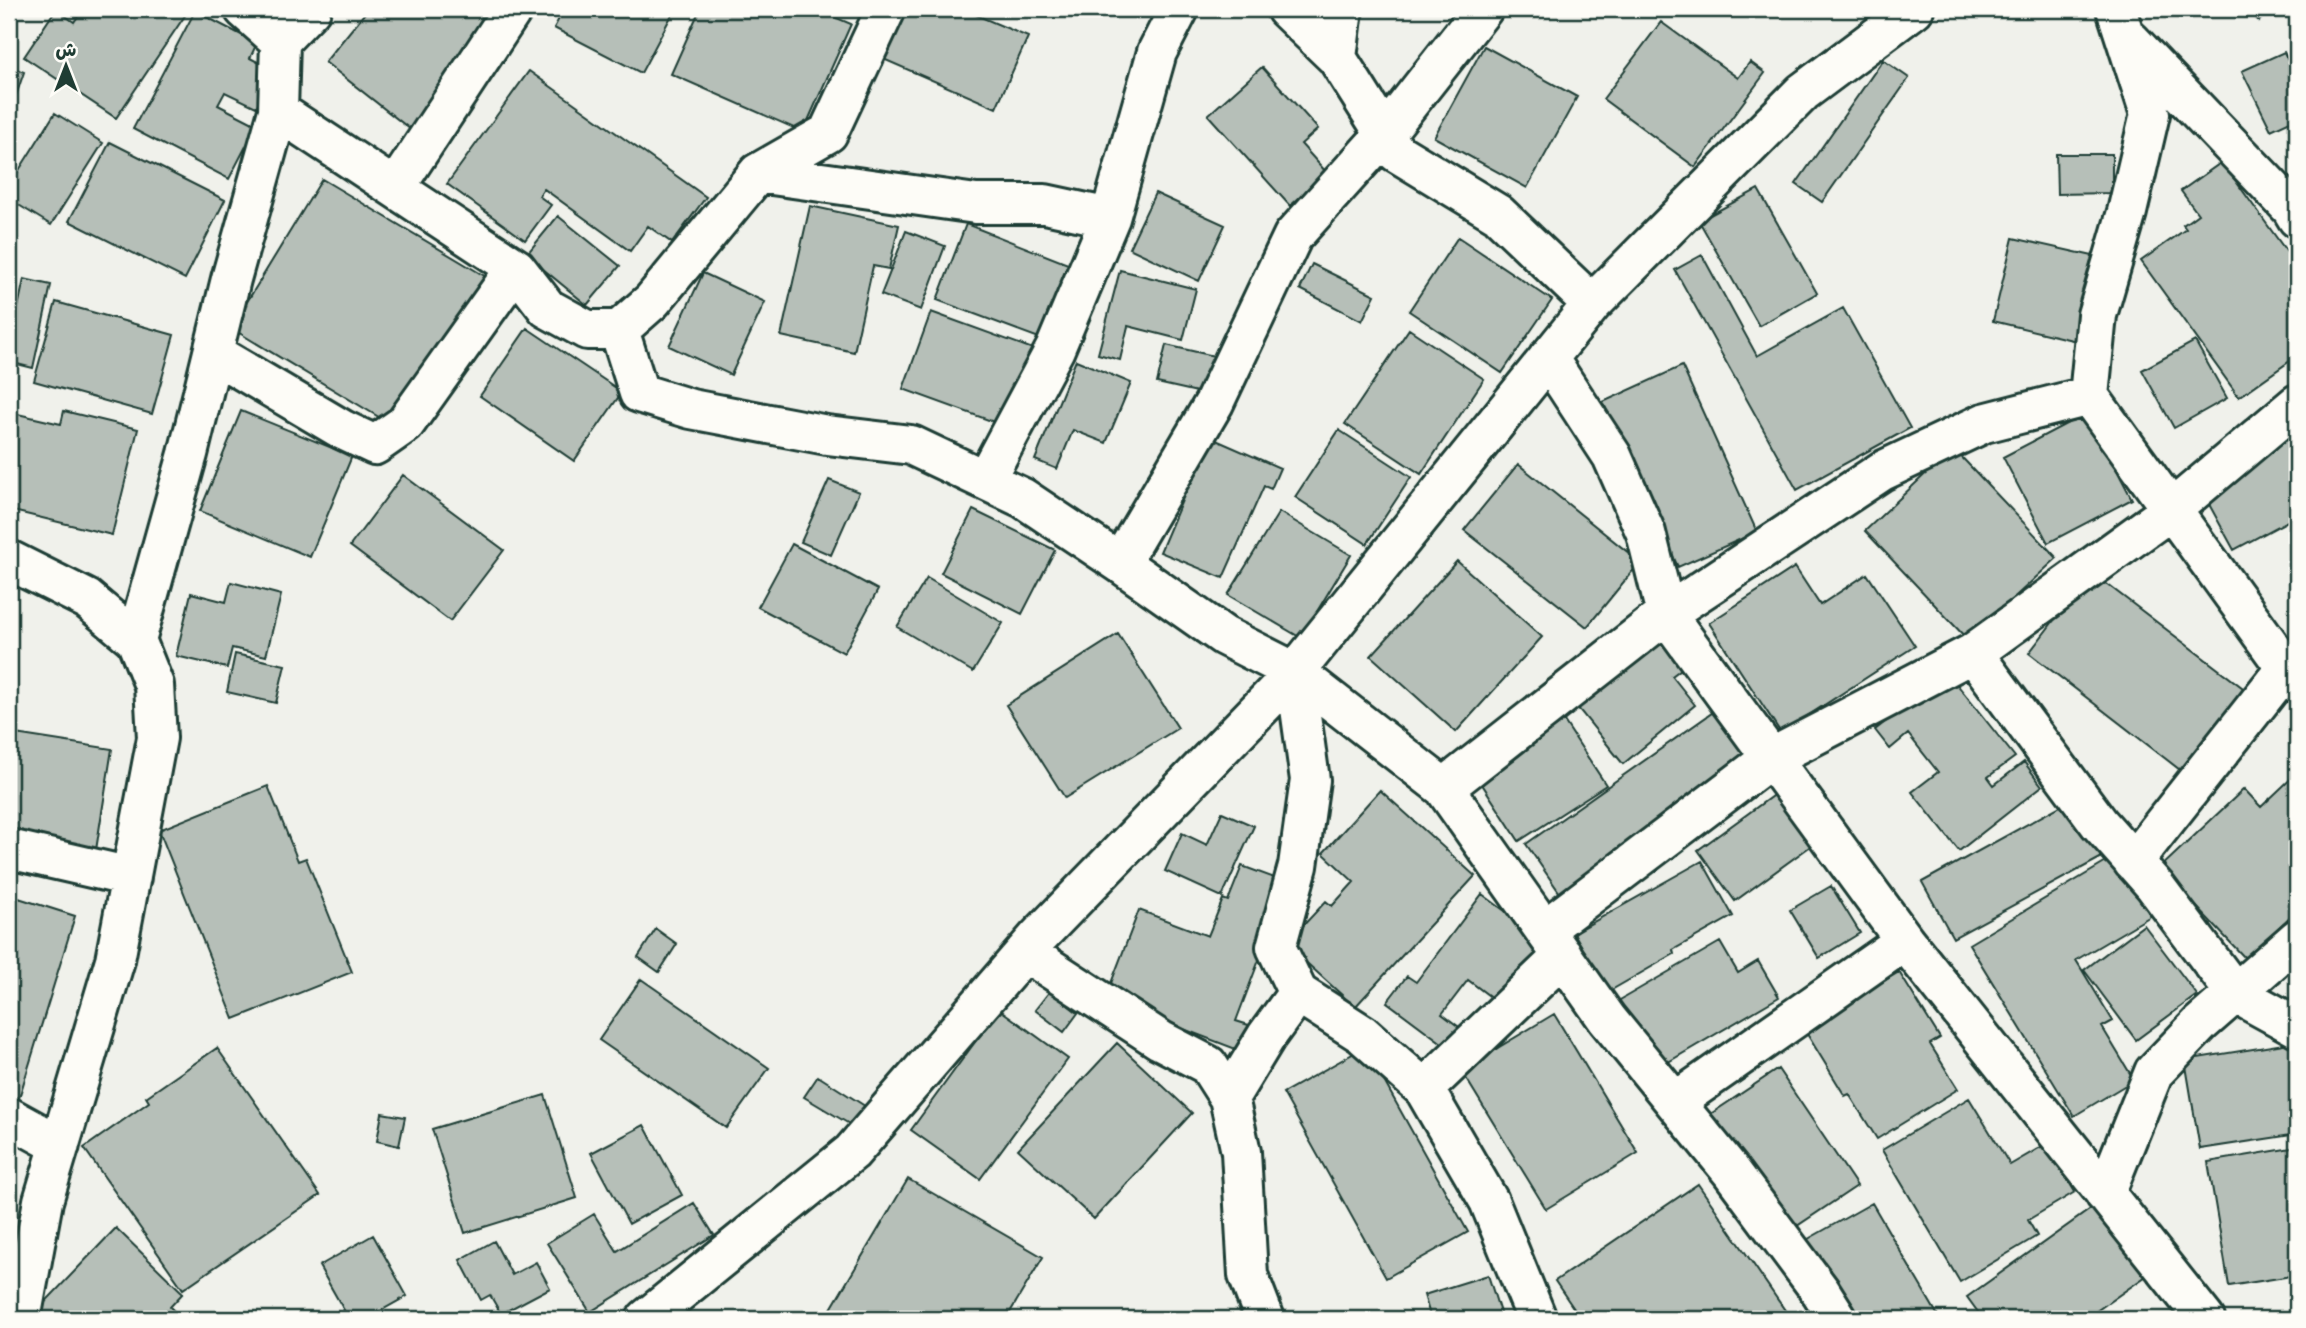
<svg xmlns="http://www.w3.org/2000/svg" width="2306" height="1328" viewBox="0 0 2306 1328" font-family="Caveat,'Playpen Sans Arabic',sans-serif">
  <rect width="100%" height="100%" fill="#f0f1eb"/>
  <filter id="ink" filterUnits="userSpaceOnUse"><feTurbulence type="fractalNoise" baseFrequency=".0143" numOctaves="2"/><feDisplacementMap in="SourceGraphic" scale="14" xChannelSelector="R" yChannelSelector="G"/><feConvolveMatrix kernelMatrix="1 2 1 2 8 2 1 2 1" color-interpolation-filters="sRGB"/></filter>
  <g filter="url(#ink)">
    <path fill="#b6bfb8" stroke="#1f3d34" stroke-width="2" d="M 56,9 L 74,22 L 83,9 L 178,9 L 186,14 L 116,118 L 24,57 Z
      M 368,9 L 472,9 L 493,26 L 410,129 L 325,62 Z
      M 564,9 L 675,9 L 641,73 L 554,28 Z
      M 700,9 L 816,9 L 851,24 L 803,132 L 671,74 Z
      M 902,9 L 962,9 L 1028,37 L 996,108 L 881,58 Z
      M 2246,9 L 2271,9 L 2259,21 Z
      M 195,11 L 257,43 L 250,58 L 275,71 L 256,107 L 225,92 L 218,105 L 257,125 L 229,179 L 133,129 Z
      M 1661,22 L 1738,78 L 1750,62 L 1765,73 L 1695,167 L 1603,99 Z
      M 1484,46 L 1577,97 L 1527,188 L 1434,137 Z
      M 2284,52 L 2297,80 L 2297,118 L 2271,130 L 2242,71 Z
      M 1883,60 L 1909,78 L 1822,202 L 1796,184 Z
      M 9,66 L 24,72 L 9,116 Z
      M 1262,67 L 1318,129 L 1301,144 L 1327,173 L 1290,206 L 1208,115 Z
      M 529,71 L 706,197 L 672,243 L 648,226 L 630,251 L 544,189 L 539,196 L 551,205 L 525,240 L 447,184 Z
      M 55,113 L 103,143 L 51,225 L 9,199 L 9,171 L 16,175 Z
      M 110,142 L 225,200 L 185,279 L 69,221 Z
      M 2056,154 L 2112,154 L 2112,193 L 2057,194 Z
      M 2222,162 L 2297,266 L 2297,356 L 2239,397 L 2141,261 L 2186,229 L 2183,225 L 2198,214 L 2181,191 Z
      M 322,179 L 488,278 L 397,428 L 231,328 Z
      M 1758,189 L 1817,293 L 1759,326 L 1699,221 Z
      M 1155,193 L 1225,225 L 1199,281 L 1129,248 Z
      M 810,206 L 899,225 L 889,269 L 873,266 L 854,352 L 781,336 Z
      M 558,216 L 620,266 L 587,305 L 526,255 Z
      M 966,224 L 1068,264 L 1039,338 L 937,300 Z
      M 906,231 L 945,246 L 921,310 L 881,295 Z
      M 1458,237 L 1552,300 L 1502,373 L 1409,311 Z
      M 2013,238 L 2106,259 L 2085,343 L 1993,321 Z
      M 1702,255 L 1757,356 L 1843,308 L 1910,428 L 1797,490 L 1675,270 Z
      M 1312,264 L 1375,295 L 1362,321 L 1300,289 Z
      M 1120,270 L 1196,289 L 1183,340 L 1128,326 L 1120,360 L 1098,354 Z
      M 703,273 L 765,302 L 731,375 L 669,346 Z
      M 24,279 L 51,285 L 33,368 L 9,362 L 9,350 Z
      M 56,302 L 174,335 L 152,414 L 34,381 Z
      M 931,312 L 1033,349 L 1005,426 L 903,389 Z
      M 527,328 L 622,392 L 574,461 L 480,396 Z
      M 1409,329 L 1484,379 L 1421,474 L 1345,424 Z
      M 2195,341 L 2227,398 L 2174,428 L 2142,370 Z
      M 1166,345 L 1223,358 L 1215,396 L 1157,383 Z
      M 1076,360 L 1131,383 L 1106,443 L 1073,430 L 1057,469 L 1035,460 Z
      M 1682,366 L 1757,532 L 1678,567 L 1603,402 Z
      M 64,411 L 138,429 L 112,535 L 9,510 L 9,412 L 61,424 Z
      M 241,411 L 352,456 L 310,557 L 200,511 Z
      M 2087,413 L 2132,499 L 2048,543 L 2003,457 Z
      M 1339,430 L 1411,477 L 1367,544 L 1295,497 Z
      M 2297,434 L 2297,516 L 2234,550 L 2199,486 Z
      M 1209,437 L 1280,468 L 1271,489 L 1264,486 L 1223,578 L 1160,552 Z
      M 1953,448 L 2057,558 L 1968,640 L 1865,531 Z
      M 1518,464 L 1640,562 L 1587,627 L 1464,530 Z
      M 403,475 L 504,550 L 450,621 L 350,546 Z
      M 829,480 L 859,492 L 831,555 L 801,542 Z
      M 973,510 L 1055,550 L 1022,614 L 941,573 Z
      M 1279,512 L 1351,555 L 1301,638 L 1228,595 Z
      M 792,544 L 878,590 L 844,653 L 758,607 Z
      M 1457,561 L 1542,637 L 1456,732 L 1371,656 Z
      M 1795,567 L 1820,605 L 1867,574 L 1915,646 L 1781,733 L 1709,623 Z
      M 2091,572 L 2247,691 L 2184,773 L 2029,653 Z
      M 927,578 L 1003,623 L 973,672 L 897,627 Z
      M 231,582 L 281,595 L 266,656 L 232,648 L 227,668 L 176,656 L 191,593 L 226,602 Z
      M 1118,634 L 1178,728 L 1065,798 L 1006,705 Z
      M 1666,634 L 1689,663 L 1672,676 L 1695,705 L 1623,764 L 1577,707 Z
      M 235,654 L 285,665 L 276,703 L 227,692 Z
      M 1948,673 L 2015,757 L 1988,777 L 1994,785 L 2024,762 L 2042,786 L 1959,851 L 1912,792 L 1938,772 L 1908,734 L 1890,749 L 1875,730 Z
      M 1719,708 L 1759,764 L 1564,899 L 1526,844 Z
      M 1564,721 L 1606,785 L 1519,841 L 1478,778 Z
      M 9,733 L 112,749 L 96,850 L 9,836 Z
      M 2297,773 L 2297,910 L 2246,959 L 2160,868 L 2244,789 L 2261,807 Z
      M 268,786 L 298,861 L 306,858 L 352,972 L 234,1019 L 159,830 Z
      M 1380,790 L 1475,876 L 1355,1007 L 1286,944 L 1326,901 L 1332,906 L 1354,882 L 1323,853 Z
      M 1775,794 L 1812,845 L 1735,901 L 1698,850 Z
      M 2073,799 L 2104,856 L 1953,938 L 1922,882 Z
      M 1222,812 L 1254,826 L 1222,897 L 1165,871 L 1182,833 L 1207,845 Z
      M 2118,855 L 2154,914 L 2076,960 L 2113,1021 L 2102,1027 L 2134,1080 L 2074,1116 L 1969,944 Z
      M 1702,861 L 1733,916 L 1673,950 L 1674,954 L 1608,992 L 1574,933 Z
      M 1242,866 L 1288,883 L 1236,1021 L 1255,1027 L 1246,1053 L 1105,999 L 1139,910 L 1208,936 L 1223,899 L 1228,901 Z
      M 1831,886 L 1860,933 L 1819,958 L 1790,910 Z
      M 1482,894 L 1551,945 L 1504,1007 L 1468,980 L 1442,1014 L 1463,1030 L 1450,1049 L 1387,1002 L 1407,976 L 1416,982 Z
      M 9,895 L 75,916 L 19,1098 L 9,1095 Z
      M 2144,925 L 2197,995 L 2136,1040 L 2084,970 Z
      M 656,929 L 677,944 L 659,972 L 638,957 Z
      M 1720,942 L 1738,973 L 1758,961 L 1779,997 L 1653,1071 L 1613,1004 Z
      M 1899,972 L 1940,1038 L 1930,1044 L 1958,1089 L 1877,1139 L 1849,1094 L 1845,1096 L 1804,1029 Z
      M 641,979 L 769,1068 L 726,1128 L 599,1040 Z
      M 1050,991 L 1078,1013 L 1064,1032 L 1035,1010 Z
      M 999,1009 L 1068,1059 L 980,1179 L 911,1130 Z
      M 1554,1014 L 1638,1153 L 1546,1209 L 1461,1070 Z
      M 2296,1042 L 2297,1134 L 2200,1149 L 2185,1060 Z
      M 1117,1043 L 1192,1113 L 1094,1219 L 1018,1149 Z
      M 1365,1047 L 1468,1232 L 1386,1278 L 1283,1093 Z
      M 217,1048 L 320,1195 L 183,1289 L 84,1148 L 149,1102 L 146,1097 Z
      M 1778,1069 L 1857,1186 L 1785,1234 L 1706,1117 Z
      M 818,1076 L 868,1108 L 856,1128 L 804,1097 Z
      M 545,1095 L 577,1198 L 465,1233 L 432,1129 Z
      M 1969,1098 L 2010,1165 L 2046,1144 L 2075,1192 L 2028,1220 L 2037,1236 L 1960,1282 L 1882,1150 Z
      M 382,1113 L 405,1117 L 399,1146 L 377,1141 Z
      M 644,1125 L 682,1195 L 629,1224 L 591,1153 Z
      M 2297,1147 L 2297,1275 L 2229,1286 L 2208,1162 Z
      M 908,1179 L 1043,1257 L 1006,1319 L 825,1319 Z
      M 1698,1184 L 1791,1319 L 1581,1319 L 1555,1281 Z
      M 694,1203 L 714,1235 L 590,1312 L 547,1243 L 594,1214 L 617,1251 Z
      M 1872,1203 L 1940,1319 L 1846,1319 L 1801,1243 Z
      M 2099,1203 L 2149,1274 L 2085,1319 L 1983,1319 L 1967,1297 Z
      M 116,1228 L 183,1293 L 170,1307 L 182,1319 L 29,1319 Z
      M 373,1235 L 407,1296 L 366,1319 L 349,1319 L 319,1266 Z
      M 494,1241 L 512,1275 L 536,1262 L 550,1288 L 501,1314 L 490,1295 L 481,1300 L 460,1260 Z
      M 1488,1275 L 1502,1319 L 1431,1319 L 1424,1295 Z"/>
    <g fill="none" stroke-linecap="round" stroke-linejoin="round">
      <defs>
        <path id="street" d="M 1286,9 L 1337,58 L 1396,152 L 1498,214 L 1592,304
          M 2116,9 L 2150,114 L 2127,212 L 2097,315 L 2089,396 L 2297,683
          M 280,41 L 311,9
          M 2131,41 L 2291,208 L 2297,218
          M 1337,58 L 1343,9
          M 278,111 L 516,268 L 547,308 L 587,330 L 619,330 L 652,301 L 758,173 L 828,133 L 886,9
          M 758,173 L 976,204 L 1045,204 L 1110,218
          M 395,188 L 513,9
          M 619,330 L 639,393 L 691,409 L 827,435 L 911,445 L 1023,498 L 1120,563 L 1224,636 L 1295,672 L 1444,788 L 1607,1019 L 1731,1171 L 1821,1292 L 1838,1319
          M 213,353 L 343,430 L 375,445 L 405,424 L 516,268
          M 1548,358 L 1612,456 L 1646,533 L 1666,614 L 1905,941 L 2205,1319
          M 2297,404 L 2171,510 L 1973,653 L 2099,823 L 2155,886 L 2235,993 L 2297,1027
          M 985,480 L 1055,349 L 1110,218 L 1157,52 L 1179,9
          M 9,560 L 87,599 L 136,640 L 154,685 L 157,738 L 115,960 L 43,1201 L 21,1319
          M 1120,563 L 1214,403 L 1293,236 L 1384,135 L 1483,9
          M 136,640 L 188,454 L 231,279 L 278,111 L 280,41 L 244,9
          M 1295,672 L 1310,780 L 1298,866 L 1276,947 L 1298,993 L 1362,1034 L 1424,1089 L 1489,1201 L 1537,1319
          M 1444,788 L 1666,614 L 1882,471 L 1984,423 L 2089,396
          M 9,849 L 131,877
          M 2133,862 L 2286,668 L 2297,663
          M 1544,930 L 1771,758 L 1973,653
          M 1025,952 L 1160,1040 L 1208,1065 L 1229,1098 L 1241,1152 L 1248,1275 L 1265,1319
          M 1424,1089 L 1563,956
          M 1229,1098 L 1266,1037 L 1298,993
          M 1675,1102 L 1905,941
          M 9,1117 L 60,1145
          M 2105,1194 L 2154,1072 L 2201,1023 L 2297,939
          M 646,1319 L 852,1152 L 1038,937 L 1295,672 L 1592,304 L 1803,92 L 1914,9"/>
      </defs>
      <use href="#street" stroke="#1f3d34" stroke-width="44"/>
      <use href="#street" stroke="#fdfcf7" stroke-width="38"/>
    </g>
  </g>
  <rect width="2306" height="1328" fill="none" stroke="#fdfcf7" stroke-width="35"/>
  <rect x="18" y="18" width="2271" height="1293" fill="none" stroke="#1f3d34" stroke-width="2.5" filter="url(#ink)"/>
  <g transform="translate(66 66)" stroke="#fdfcf7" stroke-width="5" paint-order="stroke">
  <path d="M0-5L12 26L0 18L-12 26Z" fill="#1f3d34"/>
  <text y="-10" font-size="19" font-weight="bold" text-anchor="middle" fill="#1f3d34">ش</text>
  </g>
</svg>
